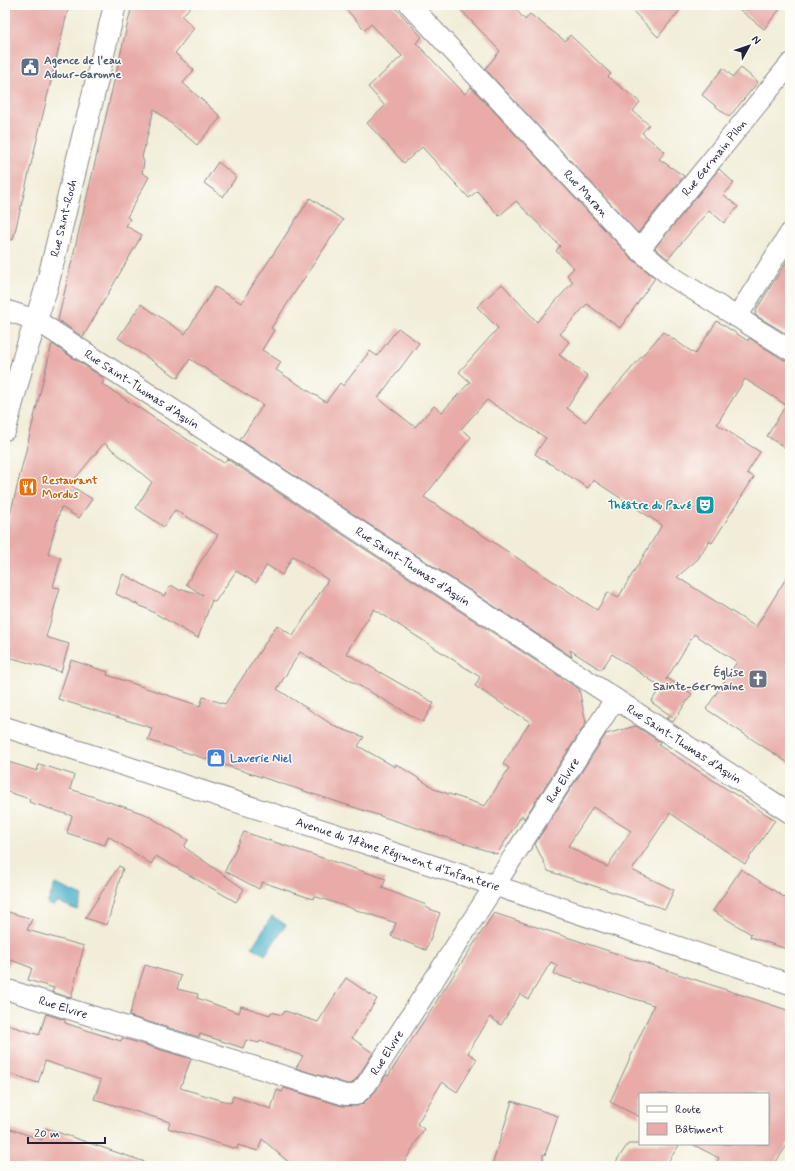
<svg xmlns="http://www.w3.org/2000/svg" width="795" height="1171" viewBox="0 0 795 1171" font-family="Mynerve,sans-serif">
  <rect width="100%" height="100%" fill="#fdfcf7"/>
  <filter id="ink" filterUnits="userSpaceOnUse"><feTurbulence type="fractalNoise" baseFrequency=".025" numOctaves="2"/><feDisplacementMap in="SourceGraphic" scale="8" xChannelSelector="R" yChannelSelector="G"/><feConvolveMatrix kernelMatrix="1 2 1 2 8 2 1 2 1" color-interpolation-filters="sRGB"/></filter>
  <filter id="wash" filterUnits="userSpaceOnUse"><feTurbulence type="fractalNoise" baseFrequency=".012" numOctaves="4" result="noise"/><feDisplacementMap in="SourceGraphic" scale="16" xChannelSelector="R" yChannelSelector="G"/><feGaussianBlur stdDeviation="0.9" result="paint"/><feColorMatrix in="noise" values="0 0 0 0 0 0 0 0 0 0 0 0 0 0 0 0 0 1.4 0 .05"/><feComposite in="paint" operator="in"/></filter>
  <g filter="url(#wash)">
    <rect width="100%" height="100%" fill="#f1edd8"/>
    <path fill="#4ab1c9" stroke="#366a82" d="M 55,884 L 83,896 L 77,910 L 58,902 L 53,906 L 47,904 Z
      M 272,916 L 286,925 L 265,955 L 252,947 Z"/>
    <g id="blocks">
      <path fill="#e8aba7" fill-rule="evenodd" d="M 5,5 L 69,5 L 13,240 L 5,239 Z
        M 132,5 L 192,5 L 182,16 L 194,28 L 175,53 L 194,70 L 183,83 L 221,117 L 197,145 L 154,109 L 142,157 L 144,162 L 142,173 L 149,177 L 127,217 L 130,219 L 126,226 L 142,235 L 83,337 L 58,320 Z
        M 342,5 L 393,5 L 422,37 L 416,43 L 465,94 L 471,87 L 631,258 L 655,278 L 620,328 L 587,304 L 560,334 L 569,342 L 559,355 L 588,376 L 567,408 L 585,422 L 663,332 L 695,354 L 717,321 L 748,341 L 749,338 L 784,360 L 790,361 L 790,451 L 767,436 L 786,405 L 745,379 L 717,424 L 760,452 L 747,473 L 754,477 L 712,543 L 709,541 L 698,559 L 677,577 L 756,627 L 790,572 L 790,764 L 706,709 L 737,662 L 694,634 L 666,680 L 667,678 L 692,694 L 673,722 L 666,718 L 673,717 L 651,702 L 661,687 L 612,654 L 601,670 L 570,650 L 572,657 L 240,440 L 263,405 L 190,359 L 178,378 L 118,338 L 141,304 L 185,334 L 215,287 L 241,303 L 310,198 L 343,220 L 271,328 L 274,330 L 262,350 L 281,362 L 276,370 L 326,402 L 340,383 L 343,386 L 370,351 L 377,356 L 398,328 L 419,343 L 378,398 L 415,427 L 434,406 L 442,412 L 470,382 L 459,372 L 498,328 L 477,307 L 502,284 L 537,322 L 573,282 L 567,275 L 574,268 L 556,251 L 560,246 L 516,201 L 499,216 L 477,191 L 469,198 L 422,147 L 404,163 L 367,123 L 385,106 L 368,87 L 402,56 L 371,24 L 365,30 ZM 487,400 L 546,438 L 535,454 L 588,488 L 593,480 L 662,525 L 618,598 L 608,592 L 597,610 L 424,497 L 471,437 L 461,429 Z
        M 456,5 L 512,5 L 525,20 L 530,14 L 565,41 L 570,35 L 611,74 L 608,77 L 640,102 L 633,111 L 649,125 L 642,133 L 665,152 L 659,159 L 684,176 L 638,233 L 485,69 L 500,51 Z
        M 627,5 L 684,5 L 658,37 Z
        M 734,5 L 783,5 L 764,29 Z
        M 723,68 L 733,77 L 741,68 L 758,82 L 729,117 L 702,95 Z
        M 218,162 L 236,177 L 223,197 L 204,183 Z
        M 719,169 L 734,183 L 724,195 L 738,207 L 724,223 L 709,210 L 668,259 L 655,248 Z
        M 790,256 L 790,336 L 755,315 L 756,310 Z
        M 52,344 L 105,379 L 102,384 L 202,449 L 224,463 L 227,459 L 579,689 L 586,723 L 524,819 L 522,815 L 497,854 L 148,740 L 152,728 L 58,699 L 71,660 L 108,672 L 107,675 L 200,706 L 203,697 L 225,704 L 277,625 L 293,636 L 328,580 L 293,556 L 282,575 L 267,565 L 256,583 L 236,571 L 215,602 L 212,600 L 198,638 L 151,611 L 116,594 L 123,574 L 164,596 L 171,585 L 181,591 L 182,589 L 203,595 L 186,584 L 218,535 L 175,510 L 164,527 L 136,508 L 152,482 L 104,443 L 70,485 L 92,499 L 79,518 L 61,507 L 48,554 L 61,558 L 53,587 L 60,588 L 46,637 L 69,644 L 61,672 L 5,656 L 5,536 ZM 374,609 L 480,677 L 475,686 L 530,722 L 503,764 L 509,768 L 485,806 L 437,790 L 396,764 L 395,767 L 358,746 L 364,737 L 336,727 L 277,689 L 300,652 L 423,722 L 434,703 L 346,653 Z
        M 636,726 L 660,742 L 658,745 L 775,820 L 745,864 L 670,813 L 632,870 L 674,890 L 665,909 L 548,871 L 535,844 L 606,734 ZM 593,807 L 631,831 L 607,867 L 568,846 Z
        M 5,761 L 37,771 L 39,764 L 74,775 L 70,789 L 145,814 L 188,840 L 184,847 L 244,889 L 236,902 L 156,856 L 151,864 L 108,836 L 105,845 L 67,833 L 72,816 L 29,802 L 30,799 L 5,791 Z
        M 244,832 L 386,879 L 382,888 L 426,905 L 425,907 L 440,913 L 426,950 L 391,936 L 396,923 L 314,896 L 313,899 L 262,882 L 259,889 L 225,871 Z
        M 119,866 L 123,868 L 107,925 L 85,918 Z
        M 741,869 L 790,901 L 790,950 L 750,937 L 751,934 L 713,911 Z
        M 5,911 L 32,919 L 27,930 L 84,946 L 71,998 L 52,992 L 54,988 L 28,980 L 32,968 L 11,960 L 5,972 Z
        M 494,913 L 790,1011 L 790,1141 L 773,1166 L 715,1166 L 719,1158 L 692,1144 L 768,1144 L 768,1094 L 640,1094 L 640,1117 L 610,1102 L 654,1005 L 554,974 L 557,965 L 551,962 L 528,999 L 520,994 L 501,1025 L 490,1017 L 468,1053 L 477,1059 L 457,1092 L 442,1082 L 417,1124 L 424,1129 L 402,1166 L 293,1166 L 262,1139 L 258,1151 L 238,1145 L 237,1149 L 168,1128 L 170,1122 L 94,1099 L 101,1080 L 45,1061 L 38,1083 L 5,1072 L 5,1024 L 39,1035 L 46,1014 L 65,1020 L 65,1023 L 114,1039 L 121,1041 L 122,1038 L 191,1059 L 180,1088 L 231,1103 L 233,1096 L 271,1109 L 277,1090 L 282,1092 L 284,1088 L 342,1106 L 357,1106 L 364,1103 L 376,1091 L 386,1075 L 388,1076 Z
        M 145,965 L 181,976 L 177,989 L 198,994 L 197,998 L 239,1013 L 241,1006 L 270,1015 L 271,1012 L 282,1015 L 285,1011 L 318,1022 L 346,978 L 377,999 L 352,1038 L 373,1053 L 357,1078 L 351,1084 L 347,1084 L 296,1068 L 303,1056 L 260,1041 L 259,1043 L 246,1040 L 243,1048 L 200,1034 L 199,1037 L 129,1016 Z
        M 512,1101 L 558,1116 L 545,1155 L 543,1154 L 543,1166 L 492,1166 Z
        M 5,1127 L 42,1140 L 45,1128 L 145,1162 L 145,1166 L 5,1166 Z
        M 628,1144 L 680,1144 L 665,1166 L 613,1166 Z"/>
    </g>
  </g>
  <g filter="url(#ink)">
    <use href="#blocks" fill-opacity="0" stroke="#8a888a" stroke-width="1"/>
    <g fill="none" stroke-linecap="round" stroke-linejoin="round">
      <defs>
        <g id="street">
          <path id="s1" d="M 410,5 L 639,250 L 668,274 L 790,350"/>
          <path id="s2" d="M 639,250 L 790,64"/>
          <path id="s3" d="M 5,310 L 36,320 L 790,813"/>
          <path d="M 737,317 L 790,233"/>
          <path id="s4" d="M 5,727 L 496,886 L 790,984"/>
          <path id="s5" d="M 5,989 L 345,1095 L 356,1095 L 366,1085 L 615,699"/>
        </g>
        <g id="secondary">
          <path id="s6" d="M 5,429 L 25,354 L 47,286 L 115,5"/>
        </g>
      </defs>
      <use href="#street" stroke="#8a888a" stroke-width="22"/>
      <use href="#secondary" stroke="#8a888a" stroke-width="24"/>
      <use href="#street" stroke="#fff" stroke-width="20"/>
      <use href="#secondary" stroke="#fff" stroke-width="22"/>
    </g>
  </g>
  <defs>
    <symbol id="civic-square" viewBox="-11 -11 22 22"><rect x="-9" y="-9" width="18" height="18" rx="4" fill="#5c6f8a" stroke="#fdfcf7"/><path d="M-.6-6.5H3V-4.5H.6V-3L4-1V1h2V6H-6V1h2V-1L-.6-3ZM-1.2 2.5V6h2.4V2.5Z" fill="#fff"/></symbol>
    <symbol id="restaurant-square" viewBox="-11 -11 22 22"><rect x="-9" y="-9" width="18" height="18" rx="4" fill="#e8710a" stroke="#fdfcf7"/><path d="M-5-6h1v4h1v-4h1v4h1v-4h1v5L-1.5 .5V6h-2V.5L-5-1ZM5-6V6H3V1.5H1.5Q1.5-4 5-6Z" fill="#fff"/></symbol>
    <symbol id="theatre-square" viewBox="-11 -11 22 22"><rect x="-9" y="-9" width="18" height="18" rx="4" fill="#0f9aa8" stroke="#fdfcf7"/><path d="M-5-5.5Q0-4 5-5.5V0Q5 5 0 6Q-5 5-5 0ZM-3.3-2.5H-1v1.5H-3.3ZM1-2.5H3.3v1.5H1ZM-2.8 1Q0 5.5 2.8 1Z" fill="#fff"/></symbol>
    <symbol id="church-square" viewBox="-11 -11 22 22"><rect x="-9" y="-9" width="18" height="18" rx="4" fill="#6b7280" stroke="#fdfcf7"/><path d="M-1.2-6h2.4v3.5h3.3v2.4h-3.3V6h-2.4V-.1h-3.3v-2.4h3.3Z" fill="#fff"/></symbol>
    <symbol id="shop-square" viewBox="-11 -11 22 22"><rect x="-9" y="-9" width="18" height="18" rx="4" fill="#3f7fe0" stroke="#fdfcf7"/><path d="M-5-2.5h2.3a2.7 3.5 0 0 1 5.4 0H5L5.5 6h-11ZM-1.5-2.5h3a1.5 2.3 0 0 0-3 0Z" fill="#fff"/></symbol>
  </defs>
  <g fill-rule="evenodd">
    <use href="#civic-square" x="19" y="56" width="22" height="22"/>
    <use href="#restaurant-square" x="17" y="476" width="22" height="22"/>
    <use href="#theatre-square" x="694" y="494" width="22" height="22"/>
    <use href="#church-square" x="747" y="668" width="22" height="22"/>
    <use href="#shop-square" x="205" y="747" width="22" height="22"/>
  </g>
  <g text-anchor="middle" stroke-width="3" stroke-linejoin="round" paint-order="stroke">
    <g font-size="12" font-weight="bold" fill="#4e5e75" stroke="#fdfcf7" text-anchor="start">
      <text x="44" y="64">Agence de l'eau<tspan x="44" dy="14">Adour-Garonne</tspan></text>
    </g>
    <g font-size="12" fill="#22223b" stroke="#fdfcf7">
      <text dy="4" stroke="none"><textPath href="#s2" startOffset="119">Rue Germain Pilon</textPath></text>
      <text dy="4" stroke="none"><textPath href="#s1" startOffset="258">Rue Maran</textPath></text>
      <text dy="4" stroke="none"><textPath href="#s6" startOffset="219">Rue Saint-Roch</textPath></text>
      <text dy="4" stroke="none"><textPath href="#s3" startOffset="159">Rue Saint-Thomas d'Aquin</textPath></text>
      <text dy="4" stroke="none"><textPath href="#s3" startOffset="483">Rue Saint-Thomas d'Aquin</textPath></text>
      <text dy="4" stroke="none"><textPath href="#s3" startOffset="807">Rue Saint-Thomas d'Aquin</textPath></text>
      <text dy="4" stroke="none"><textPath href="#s5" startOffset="744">Rue Elvire</textPath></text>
      <text dy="4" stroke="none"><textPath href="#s4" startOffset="413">Avenue du 14ème Régiment d'Infanterie</textPath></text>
      <text dy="4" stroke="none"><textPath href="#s5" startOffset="61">Rue Elvire</textPath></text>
      <text dy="4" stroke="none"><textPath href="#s5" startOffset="420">Rue Elvire</textPath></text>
    </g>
    <g font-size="12" font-weight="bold" fill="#c56008" stroke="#fdfcf7" text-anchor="start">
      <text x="42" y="484">Restaurant<tspan x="42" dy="14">Mordus</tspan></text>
    </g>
    <g font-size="12" font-weight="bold" fill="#0d838f" stroke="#fdfcf7" text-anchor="end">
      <text x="691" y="509">Théâtre du Pavé</text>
    </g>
    <g font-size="12" font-weight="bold" fill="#5b616d" stroke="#fdfcf7" text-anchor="end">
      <text x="744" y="676">Église<tspan x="744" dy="14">Sainte-Germaine</tspan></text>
    </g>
    <g font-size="12" font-weight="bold" fill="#366cbe" stroke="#fdfcf7" text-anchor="start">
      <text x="230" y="762">Laverie Niel</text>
    </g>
  </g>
  <rect width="795" height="1171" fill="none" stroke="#fdfcf7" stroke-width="20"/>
  <rect x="639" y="1093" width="130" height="52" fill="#fdfcf7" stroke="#a5a5ac"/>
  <rect x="647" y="1106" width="20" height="6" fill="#ffffff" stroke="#a5a5ac"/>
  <text x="675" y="1113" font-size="12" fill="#22223b">Route</text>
  <rect x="647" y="1123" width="20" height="12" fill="#e8aba7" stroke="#a5a5ac"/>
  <text x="675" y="1133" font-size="12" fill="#22223b">Bâtiment</text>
  <g transform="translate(749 46) rotate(50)" stroke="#fdfcf7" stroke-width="3" paint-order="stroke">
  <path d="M0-3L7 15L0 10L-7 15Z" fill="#22223b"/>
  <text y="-6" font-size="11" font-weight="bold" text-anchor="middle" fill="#22223b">N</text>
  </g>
  <path d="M28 1137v6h77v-6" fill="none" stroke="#22223b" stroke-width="2"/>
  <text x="34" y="1137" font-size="12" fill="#22223b" stroke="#fdfcf7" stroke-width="3" paint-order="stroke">20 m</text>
</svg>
